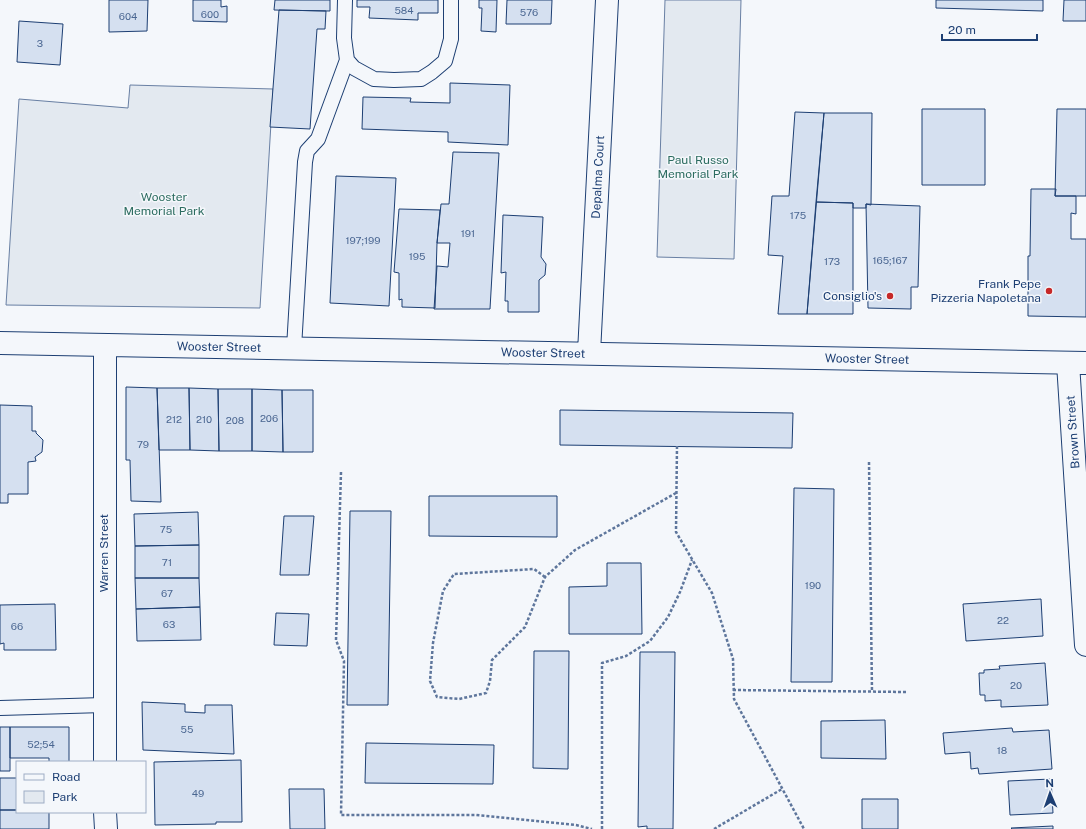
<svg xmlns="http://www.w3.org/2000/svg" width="1086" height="829" viewBox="0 0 1086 829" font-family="'Public Sans',sans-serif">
  <rect width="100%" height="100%" fill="#f4f7fb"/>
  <path fill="#e3e9f0" stroke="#687fa3" d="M 665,0 L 741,0 L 734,259 L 657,257 Z
    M 130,85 L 273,89 L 260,308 L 6,305 L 19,99 L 128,108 Z"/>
  <path fill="#d5e0f0" stroke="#1d3f73" d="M 109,0 L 148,0 L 147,31 L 109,32 Z
    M 193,0 L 221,0 L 221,7 L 227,6 L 227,22 L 193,21 Z
    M 275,0 L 330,0 L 330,11 L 274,10 Z
    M 357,0 L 438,0 L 438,13 L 418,13 L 418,20 L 369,18 L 370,7 L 357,7 Z
    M 479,0 L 497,0 L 496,32 L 481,31 L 482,8 L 479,8 Z
    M 507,0 L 552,0 L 551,24 L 506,24 Z
    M 936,0 L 1043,0 L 1043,11 L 936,8 Z
    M 1064,0 L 1086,0 L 1086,21 L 1063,21 Z
    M 279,10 L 326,11 L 325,29 L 317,29 L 310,129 L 270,127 Z
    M 19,21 L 63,24 L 60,65 L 17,62 Z
    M 450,83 L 510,85 L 508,145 L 448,142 L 448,132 L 362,129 L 363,97 L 411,98 L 410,102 L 450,103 Z
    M 922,109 L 985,109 L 985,185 L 922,185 Z
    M 1057,109 L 1086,109 L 1086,196 L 1055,196 Z
    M 795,112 L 824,113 L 807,314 L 778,314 L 783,256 L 768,255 L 772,196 L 789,196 Z
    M 824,113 L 872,113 L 871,205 L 866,204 L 866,208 L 853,208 L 853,203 L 816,202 Z
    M 453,152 L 499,153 L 490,309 L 434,309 L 437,266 L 448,267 L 450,243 L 437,243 L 441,204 L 449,204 Z
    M 336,176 L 396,178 L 389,306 L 330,303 Z
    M 1031,189 L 1056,189 L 1055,196 L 1076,196 L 1076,214 L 1071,213 L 1071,239 L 1086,239 L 1086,317 L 1028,316 L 1028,256 L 1030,256 Z
    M 816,202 L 853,203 L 853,314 L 807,314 Z
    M 866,204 L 920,206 L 918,287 L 911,287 L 911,309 L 868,308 Z
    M 399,209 L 440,210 L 437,243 L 435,308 L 402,307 L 402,299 L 399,300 L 399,273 L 394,272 Z
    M 503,215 L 543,217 L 541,257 L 546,264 L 545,275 L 539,280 L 539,312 L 508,312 L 508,301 L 505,301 L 506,272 L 501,273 Z
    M 126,387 L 157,388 L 161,502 L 131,501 L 130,460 L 126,460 Z
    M 157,388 L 189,388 L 190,450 L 159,450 Z
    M 189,388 L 218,389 L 219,451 L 190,450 Z
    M 218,389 L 252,389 L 252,451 L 219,451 Z
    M 252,389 L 282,390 L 283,452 L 252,451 Z
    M 282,390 L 313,390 L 313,452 L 283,452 Z
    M 0,405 L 32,406 L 32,431 L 36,431 L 36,433 L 43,440 L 42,452 L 35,457 L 36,461 L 28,462 L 28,494 L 8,494 L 8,503 L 0,503 Z
    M 560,410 L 793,413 L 792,448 L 560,445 Z
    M 794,488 L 834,489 L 832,682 L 791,682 Z
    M 429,496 L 557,496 L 557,537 L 429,536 Z
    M 350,511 L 391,511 L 388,705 L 347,705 Z
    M 198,512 L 199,545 L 135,546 L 134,514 Z
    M 284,516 L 314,516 L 309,575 L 280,575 Z
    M 199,545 L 199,578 L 135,578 L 135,546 Z
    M 607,563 L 641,563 L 642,634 L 569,634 L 569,587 L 607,586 Z
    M 135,578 L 199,578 L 200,607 L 136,609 Z
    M 1041,599 L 1043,636 L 966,641 L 963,604 Z
    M 55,604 L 56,650 L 4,650 L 4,643 L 0,644 L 0,605 Z
    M 200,607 L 201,640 L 137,641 L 136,609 Z
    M 276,613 L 309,614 L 307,646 L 274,645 Z
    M 534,651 L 569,651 L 568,769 L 533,768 Z
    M 640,652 L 675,652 L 673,829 L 647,829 L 647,826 L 638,827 Z
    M 1045,663 L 1048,705 L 1001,707 L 1001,700 L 985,701 L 985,695 L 980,695 L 979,673 L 984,673 L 984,670 L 1000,669 L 999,666 Z
    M 142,702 L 185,704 L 185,712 L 205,713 L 205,705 L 232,705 L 234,754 L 143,750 Z
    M 885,720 L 886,759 L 821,758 L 821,721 Z
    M 0,727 L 10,727 L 10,771 L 0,771 Z
    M 10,727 L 69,727 L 69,762 L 49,762 L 49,758 L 10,758 Z
    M 1012,728 L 1013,732 L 1049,730 L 1052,769 L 979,774 L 978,768 L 971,769 L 970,752 L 945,754 L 943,733 Z
    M 366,743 L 494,745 L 493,784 L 365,783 Z
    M 241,760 L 242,822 L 216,822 L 216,824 L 155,825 L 154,762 Z
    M 0,778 L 17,778 L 17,810 L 0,810 Z
    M 1051,779 L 1053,813 L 1010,815 L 1008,781 Z
    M 289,789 L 324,789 L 325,829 L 290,829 Z
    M 862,799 L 898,799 L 898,829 L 862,829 Z
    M 0,810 L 17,810 L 17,812 L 49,812 L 49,829 L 0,829 Z
    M 1053,826 L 1053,829 L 1012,829 L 1011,828 Z"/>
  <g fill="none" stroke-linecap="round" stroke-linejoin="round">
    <defs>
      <path id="lane" d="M 345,0 L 344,38 L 347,60 L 354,68 L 374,79 L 394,80 L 421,79 L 432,72 L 445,61 L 451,39 L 451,0
        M 294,348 L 305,162 L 307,151 L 318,139 L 347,60
        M 0,708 L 104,705"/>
      <path id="street" d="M 0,343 L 1086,363
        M 589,353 L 607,0
        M 1068,363 L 1086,645
        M 105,762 L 105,345
        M 105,812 L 106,829"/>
    </defs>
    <use href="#lane" stroke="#1d3f73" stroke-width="16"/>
    <use href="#street" stroke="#1d3f73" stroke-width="24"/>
    <path stroke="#5e769c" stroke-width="2.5" stroke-dasharray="3 2" stroke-linecap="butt" d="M 677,446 L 676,532 L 712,593 L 733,659 L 734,699 L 804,829
      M 869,462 L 872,692
      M 341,472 L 336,640 L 344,661 L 341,815 L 476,815 L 576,825 L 592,829
      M 545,577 L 534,569 L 454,574 L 443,591 L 433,643 L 430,681 L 437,697 L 459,699 L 486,693 L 490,681 L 492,660 L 525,627 L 545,577 L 575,550 L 676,493
      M 733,690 L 906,692
      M 602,829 L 602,663 L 626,656 L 650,641 L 668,617 L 680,592 L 692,560
      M 714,829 L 782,789"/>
    <use href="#lane" stroke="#f4f7fb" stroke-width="14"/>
    <use href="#street" stroke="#f4f7fb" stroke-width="22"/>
  </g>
  <g fill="#c62828" stroke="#f4f7fb" stroke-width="1.5">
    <circle cx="1049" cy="291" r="4"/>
    <circle cx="890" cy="296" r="4"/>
  </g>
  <g text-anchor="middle" stroke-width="3" stroke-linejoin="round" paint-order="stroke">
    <g font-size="10" fill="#4b6792">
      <text x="404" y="14">584</text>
      <text x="529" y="16">576</text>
      <text x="210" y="18">600</text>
      <text x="128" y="20">604</text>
      <text x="40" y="47">3</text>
      <text x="798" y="219">175</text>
      <text x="468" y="237">191</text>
      <text x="363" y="244">197;199</text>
      <text x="417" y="260">195</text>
      <text x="890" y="264">165;167</text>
      <text x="832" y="265">173</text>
      <text x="269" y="422">206</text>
      <text x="174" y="423">212</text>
      <text x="204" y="423">210</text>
      <text x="235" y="424">208</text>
      <text x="143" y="448">79</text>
      <text x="166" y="533">75</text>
      <text x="167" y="566">71</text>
      <text x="813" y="589">190</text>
      <text x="167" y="597">67</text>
      <text x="1003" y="624">22</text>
      <text x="169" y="628">63</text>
      <text x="17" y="630">66</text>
      <text x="1016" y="689">20</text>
      <text x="187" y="733">55</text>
      <text x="41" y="748">52;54</text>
      <text x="1002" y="754">18</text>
      <text x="198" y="797">49</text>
    </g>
    <g font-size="12" fill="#2c6c60" stroke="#f4f7fb">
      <text x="698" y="164">Paul Russo<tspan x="698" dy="14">Memorial Park</tspan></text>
      <text x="164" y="201">Wooster<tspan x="164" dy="14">Memorial Park</tspan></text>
    </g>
    <g font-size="12" fill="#1d3f73" stroke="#f4f7fb">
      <text transform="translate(598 177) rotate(-87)" y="4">Depalma Court</text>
      <text transform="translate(219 347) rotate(1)" y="4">Wooster Street</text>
      <text transform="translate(543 353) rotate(1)" y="4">Wooster Street</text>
      <text transform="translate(867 359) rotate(1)" y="4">Wooster Street</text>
      <text transform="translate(1073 432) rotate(-94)" y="4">Brown Street</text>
      <text transform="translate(104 553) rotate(-90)" y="4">Warren Street</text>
    </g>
    <g font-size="12" fill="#1d3f73" stroke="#f4f7fb" text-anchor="end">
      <text x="1041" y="288">Frank Pepe<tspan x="1041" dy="14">Pizzeria Napoletana</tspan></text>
      <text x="882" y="300">Consiglio's</text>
    </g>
  </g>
  <rect x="16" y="761" width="130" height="52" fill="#f4f7fb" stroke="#9eadc5"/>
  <rect x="24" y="774" width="20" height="6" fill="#f4f7fb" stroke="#9eadc5"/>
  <text x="52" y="781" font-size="12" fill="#1d3f73">Road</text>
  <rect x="24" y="791" width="20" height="12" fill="#e3e9f0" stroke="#9eadc5"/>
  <text x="52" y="801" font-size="12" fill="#1d3f73">Park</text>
  <g transform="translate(1050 793) rotate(358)" stroke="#f4f7fb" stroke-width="3" paint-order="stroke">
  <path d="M0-3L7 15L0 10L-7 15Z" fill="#1d3f73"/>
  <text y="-6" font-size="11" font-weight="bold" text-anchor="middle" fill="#1d3f73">N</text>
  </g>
  <path d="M942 34v6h95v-6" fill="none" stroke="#1d3f73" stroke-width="2"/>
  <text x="948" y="34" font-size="12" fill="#1d3f73" stroke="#f4f7fb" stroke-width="3" paint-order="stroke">20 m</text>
</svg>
